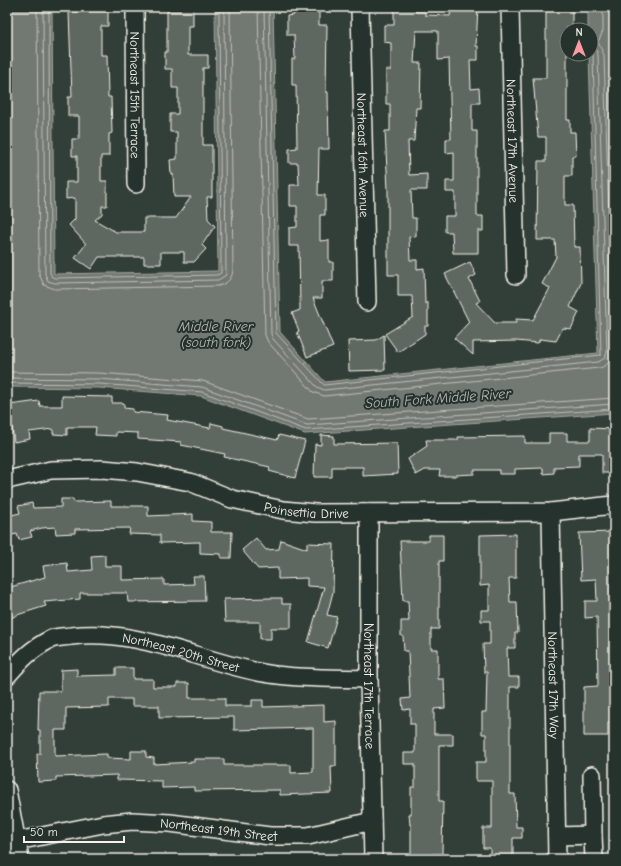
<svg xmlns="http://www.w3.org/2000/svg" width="621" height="866" viewBox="0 0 621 866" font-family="'Comic Neue',sans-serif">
  <rect width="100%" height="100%" fill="#323e38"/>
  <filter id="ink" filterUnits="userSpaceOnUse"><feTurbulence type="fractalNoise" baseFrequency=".025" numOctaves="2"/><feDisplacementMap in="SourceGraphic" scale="8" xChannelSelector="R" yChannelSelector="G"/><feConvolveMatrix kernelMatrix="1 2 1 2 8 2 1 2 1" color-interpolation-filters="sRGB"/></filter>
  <g filter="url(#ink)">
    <path fill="#727972" stroke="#a6a9a1" d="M 7,7 L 52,7 L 54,274 L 218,271 L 215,7 L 273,7 L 280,332 L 325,382 L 598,353 L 589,54 L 591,54 L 591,30 L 588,30 L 588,7 L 614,7 L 614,413 L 305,434 L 201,396 L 99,388 L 7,387 Z"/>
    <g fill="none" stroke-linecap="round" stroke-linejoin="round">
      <path stroke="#c0c1b9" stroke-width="1" d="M 37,7 L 39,274 L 44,285 L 55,289 L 218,286 C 227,284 232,279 233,270 L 230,7
        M 43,7 L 45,274 L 48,281 L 55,283 L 218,280 L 226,275 L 224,7
        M 49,7 L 50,273 L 52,277 L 55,278 L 217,275 L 221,273 L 219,7
        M 258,7 L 265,335 L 268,342 L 313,392 L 324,396 L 599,368 C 608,366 612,360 613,351 L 604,55 L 598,42 L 603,31 L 603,7
        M 264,7 L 271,334 L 273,339 L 317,387 L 324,390 L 598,362 L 605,358 L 607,352 L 598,55 L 596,49 L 591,45
        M 269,7 L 276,333 L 324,385 L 601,355 L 593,55 L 591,51
        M 7,372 L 99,373 L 203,381 L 308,419 L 614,398
        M 7,378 L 99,379 L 202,387 L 307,425 L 614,404
        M 7,383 L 99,384 L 202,392 L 306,430 L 614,409"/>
    </g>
    <path fill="#5f6861" stroke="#f4f1e8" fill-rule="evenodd" d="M 293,7 L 319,7 L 319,25 L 327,25 L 326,92 L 328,92 L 329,149 L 319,149 L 318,195 L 325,195 L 325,215 L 320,215 L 320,241 L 329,240 L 329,262 L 333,262 L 333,281 L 322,281 L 322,298 L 313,298 L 333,347 L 307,357 L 297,332 L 299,331 L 292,313 L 300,310 L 299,246 L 289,246 L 289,228 L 297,227 L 297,206 L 290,206 L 290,185 L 299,185 L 298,163 L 289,163 L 289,149 L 297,148 L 296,85 L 292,85 L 292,59 L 295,59 L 294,35 L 287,35 L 287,16 L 294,15 Z
      M 394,7 L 416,7 L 416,12 L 425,12 L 425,15 L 450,16 L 451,7 L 478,7 L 476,46 L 478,46 L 478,60 L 470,60 L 471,89 L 479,88 L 480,103 L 472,103 L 472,131 L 477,131 L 477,216 L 483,216 L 483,231 L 478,231 L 478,253 L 453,253 L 452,232 L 445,232 L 445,216 L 455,216 L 455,192 L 446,192 L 446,181 L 454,181 L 454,152 L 446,153 L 446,139 L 451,139 L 449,59 L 438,60 L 438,31 L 416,31 L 414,63 L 421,63 L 420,108 L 416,108 L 414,141 L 408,141 L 409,175 L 427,174 L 427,190 L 411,190 L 412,218 L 416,218 L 416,236 L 409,237 L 410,260 L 417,260 L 417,269 L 424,268 L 425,303 L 428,303 L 428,326 L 425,326 L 425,334 L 398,352 L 385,334 L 413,317 L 412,296 L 398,296 L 398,275 L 388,275 L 388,190 L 385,131 L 390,131 L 390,104 L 386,104 L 386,70 L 391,70 L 391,43 L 384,42 L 384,25 L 394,25 Z
      M 546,7 L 572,7 L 572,27 L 567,27 L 567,120 L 570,120 L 570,132 L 575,132 L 576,156 L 572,156 L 572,176 L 565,176 L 565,205 L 573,205 L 574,247 L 580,247 L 581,283 L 570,307 L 579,312 L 571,329 L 563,328 L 556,341 L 540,339 L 538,343 L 516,341 L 473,342 L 473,355 L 454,338 L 469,322 L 445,274 L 470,262 L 476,275 L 469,279 L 480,301 L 476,303 L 495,323 L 516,323 L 516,319 L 533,320 L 550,288 L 542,284 L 556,257 L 555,240 L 537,240 L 538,161 L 546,161 L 546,137 L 538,137 L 533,78 L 546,78 Z
      M 108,11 L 108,26 L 101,26 L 101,55 L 107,55 L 108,97 L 111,97 L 112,133 L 109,134 L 109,156 L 101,156 L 101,181 L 107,181 L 107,206 L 102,206 L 102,214 L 95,220 L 116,232 L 144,232 L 144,218 L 176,218 L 191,197 L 174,197 L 173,174 L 171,174 L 170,160 L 177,159 L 177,132 L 170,132 L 170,114 L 178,114 L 178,88 L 172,88 L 172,69 L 165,69 L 165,52 L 167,52 L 167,11 L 193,11 L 193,26 L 188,26 L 188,55 L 208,55 L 208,68 L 203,68 L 203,145 L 212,145 L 212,197 L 207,197 L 208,219 L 215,226 L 202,245 L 206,249 L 194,262 L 184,262 L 184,252 L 161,252 L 161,264 L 144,264 L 144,257 L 99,257 L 91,269 L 75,258 L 86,244 L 69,225 L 75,219 L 75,198 L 66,199 L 66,182 L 77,182 L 77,156 L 72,156 L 72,139 L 79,139 L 79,116 L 68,116 L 68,97 L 72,97 L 69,12 Z
      M 384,335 L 385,370 L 349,371 L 348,341 L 376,340 Z
      M 62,396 L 112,397 L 112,403 L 124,403 L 124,408 L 133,409 L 133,412 L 168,415 L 167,420 L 210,428 L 211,423 L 223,426 L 223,428 L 277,440 L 279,435 L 305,441 L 295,478 L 269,471 L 270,467 L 224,457 L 225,454 L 181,445 L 181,442 L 138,439 L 138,433 L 116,432 L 116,436 L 95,435 L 96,427 L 67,427 L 67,435 L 53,434 L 53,429 L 29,432 L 30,439 L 14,442 L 9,405 L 39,401 L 40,406 L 62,406 Z
      M 590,428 L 614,429 L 614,473 L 602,473 L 602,454 L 579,454 L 579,466 L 554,467 L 554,473 L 543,474 L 543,468 L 515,469 L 515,474 L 499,474 L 499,470 L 474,470 L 474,474 L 455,475 L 455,476 L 439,476 L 440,470 L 425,470 L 416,475 L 408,459 L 427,446 L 426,440 L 458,440 L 458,437 L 525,436 L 525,443 L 549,443 L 549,433 L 567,433 L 567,441 L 590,441 Z
      M 321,435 L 334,436 L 334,444 L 397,443 L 398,474 L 363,476 L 363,467 L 332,467 L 332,477 L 314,477 L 315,444 L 321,445 Z
      M 61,499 L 73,499 L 74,502 L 111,501 L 111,506 L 148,506 L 148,516 L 193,514 L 193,521 L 211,522 L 211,532 L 232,532 L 231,558 L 221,558 L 221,554 L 200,553 L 200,542 L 160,543 L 160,535 L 129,534 L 130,528 L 75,529 L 75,533 L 56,534 L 55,527 L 42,528 L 30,531 L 32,537 L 19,540 L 17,534 L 7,536 L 7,516 L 20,513 L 18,506 L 32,503 L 33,508 L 61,507 Z
      M 614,532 L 614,690 L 613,702 L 612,702 L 612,721 L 608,722 L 608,736 L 584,736 L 584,687 L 598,686 L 597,617 L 585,618 L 585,601 L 597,601 L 596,579 L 581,580 L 579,533 Z
      M 516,534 L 516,578 L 509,578 L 510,602 L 517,602 L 518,633 L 515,633 L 515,648 L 507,648 L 508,677 L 519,677 L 519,687 L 510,687 L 510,794 L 515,794 L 516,827 L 522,827 L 522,838 L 513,838 L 513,858 L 490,859 L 490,848 L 483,848 L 483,828 L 492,828 L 492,781 L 476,781 L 476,762 L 486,762 L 486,734 L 482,734 L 482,712 L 486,712 L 487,672 L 484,672 L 483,644 L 490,644 L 490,621 L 481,621 L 481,610 L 489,610 L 489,585 L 480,586 L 480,535 Z
      M 429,535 L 443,535 L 443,561 L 439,561 L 439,629 L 431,629 L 431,649 L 438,649 L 438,679 L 444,679 L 445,708 L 434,709 L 434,734 L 453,734 L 453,745 L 439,745 L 439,801 L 443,801 L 442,854 L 433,854 L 433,859 L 411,859 L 411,825 L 410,825 L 409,814 L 411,814 L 411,787 L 415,787 L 415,764 L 404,764 L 404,753 L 415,753 L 415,724 L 410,724 L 410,709 L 403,710 L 402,699 L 410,698 L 408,651 L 404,651 L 403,636 L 401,636 L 401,621 L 409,621 L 408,601 L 403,601 L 400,541 L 429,541 Z
      M 256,538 L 266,550 L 279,549 L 281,540 L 307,549 L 307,543 L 334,544 L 333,592 L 327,615 L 337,617 L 328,648 L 308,642 L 324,587 L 307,586 L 307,578 L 278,579 L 278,568 L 258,569 L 242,550 Z
      M 105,555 L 105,566 L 122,566 L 122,580 L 164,579 L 164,585 L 194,584 L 193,576 L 204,576 L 205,601 L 128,602 L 127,593 L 80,593 L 80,599 L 44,602 L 46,606 L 17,615 L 7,620 L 7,588 L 45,577 L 43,566 L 67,563 L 68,572 L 92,570 L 91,556 Z
      M 271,598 L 282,598 L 282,604 L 291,604 L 291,628 L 271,628 L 271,639 L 260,639 L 260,622 L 225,622 L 224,599 Z
      M 116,668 L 133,668 L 133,679 L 153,679 L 153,687 L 177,687 L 177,683 L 189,683 L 189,698 L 225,698 L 225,706 L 252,706 L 252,700 L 263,700 L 263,707 L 324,705 L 324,722 L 336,721 L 336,766 L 331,766 L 332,793 L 280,795 L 280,790 L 194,791 L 194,787 L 162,788 L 162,781 L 117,780 L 117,775 L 56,777 L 56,781 L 38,782 L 37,754 L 40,754 L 40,730 L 38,730 L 39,691 L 61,691 L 61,670 L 77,669 L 77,676 L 116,675 ZM 109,699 L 132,699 L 132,706 L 159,706 L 159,718 L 234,717 L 234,730 L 313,728 L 313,772 L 291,773 L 291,765 L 224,765 L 224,759 L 194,759 L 194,762 L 154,764 L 154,758 L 146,757 L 146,751 L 131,751 L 131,759 L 107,758 L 107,754 L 55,756 L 55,730 L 66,730 L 66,708 L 109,707 Z"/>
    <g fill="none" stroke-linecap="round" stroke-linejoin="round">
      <defs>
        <g id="minor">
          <path id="s1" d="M 135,7 L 136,184"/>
          <path id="s2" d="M 360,7 L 367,302"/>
          <path id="s3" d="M 510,7 L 516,275"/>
          <path id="s4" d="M 7,480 L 51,470 L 102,469 L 137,472 L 190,482 L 232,499 L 283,510 L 315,513 L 551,512 L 613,505"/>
          <path id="s5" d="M 551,512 L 557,859"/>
          <path id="s6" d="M 369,513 L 369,679 L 373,859"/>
          <path id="s7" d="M 7,676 C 21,660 31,649 51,639 C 56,637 65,637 71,636 C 138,628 199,661 263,673 C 298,679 333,678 369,679"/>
          <path d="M 592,775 L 593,835"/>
          <path d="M 7,790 L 20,859"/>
          <path d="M 557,836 L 593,835 L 594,859"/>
          <path id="s8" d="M 17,841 L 103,824 L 132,821 L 170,823 L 270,836 L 308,836 L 372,821"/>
        </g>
      </defs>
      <use href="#minor" stroke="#f4f1e8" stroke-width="20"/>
      <use href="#minor" stroke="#26332d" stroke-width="17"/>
    </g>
  </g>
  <g text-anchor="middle" stroke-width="4" stroke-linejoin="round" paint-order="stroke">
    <g font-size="13" fill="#f4f1e8" stroke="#26332d">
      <text dy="5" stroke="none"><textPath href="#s1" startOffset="88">Northeast 15th Terrace</textPath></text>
      <text dy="5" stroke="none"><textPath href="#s3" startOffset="134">Northeast 17th Avenue</textPath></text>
      <text dy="5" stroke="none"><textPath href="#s2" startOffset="148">Northeast 16th Avenue</textPath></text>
      <text dy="5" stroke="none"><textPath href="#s4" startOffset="306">Poinsettia Drive</textPath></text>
      <text dy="5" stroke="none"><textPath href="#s7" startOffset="190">Northeast 20th Street</textPath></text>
      <text dy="5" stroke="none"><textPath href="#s5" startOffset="173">Northeast 17th Way</textPath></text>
      <text dy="5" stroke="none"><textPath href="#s6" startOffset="173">Northeast 17th Terrace</textPath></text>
      <text dy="5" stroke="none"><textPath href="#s8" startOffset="204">Northeast 19th Street</textPath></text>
    </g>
    <g font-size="14" font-style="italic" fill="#babbb3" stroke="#26332d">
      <text x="216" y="331">Middle River<tspan x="216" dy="16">(south fork)</tspan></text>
      <text transform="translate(438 398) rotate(-4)" y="5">South Fork Middle River</text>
    </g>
  </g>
  <rect width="621" height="866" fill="none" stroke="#26332d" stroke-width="24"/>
  <rect x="12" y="12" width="597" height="842" fill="none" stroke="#f4f1e8" stroke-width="1.5" filter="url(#ink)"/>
  <g transform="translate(579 42)"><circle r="19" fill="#26332d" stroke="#787f78"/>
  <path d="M0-3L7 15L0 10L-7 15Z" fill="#ff9aa2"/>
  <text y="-6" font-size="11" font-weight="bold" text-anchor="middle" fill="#f4f1e8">N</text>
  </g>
  <path d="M24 836v6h100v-6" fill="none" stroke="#f4f1e8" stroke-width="2"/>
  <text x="30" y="836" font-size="12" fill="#f4f1e8" stroke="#26332d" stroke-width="3" paint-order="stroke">50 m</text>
</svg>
